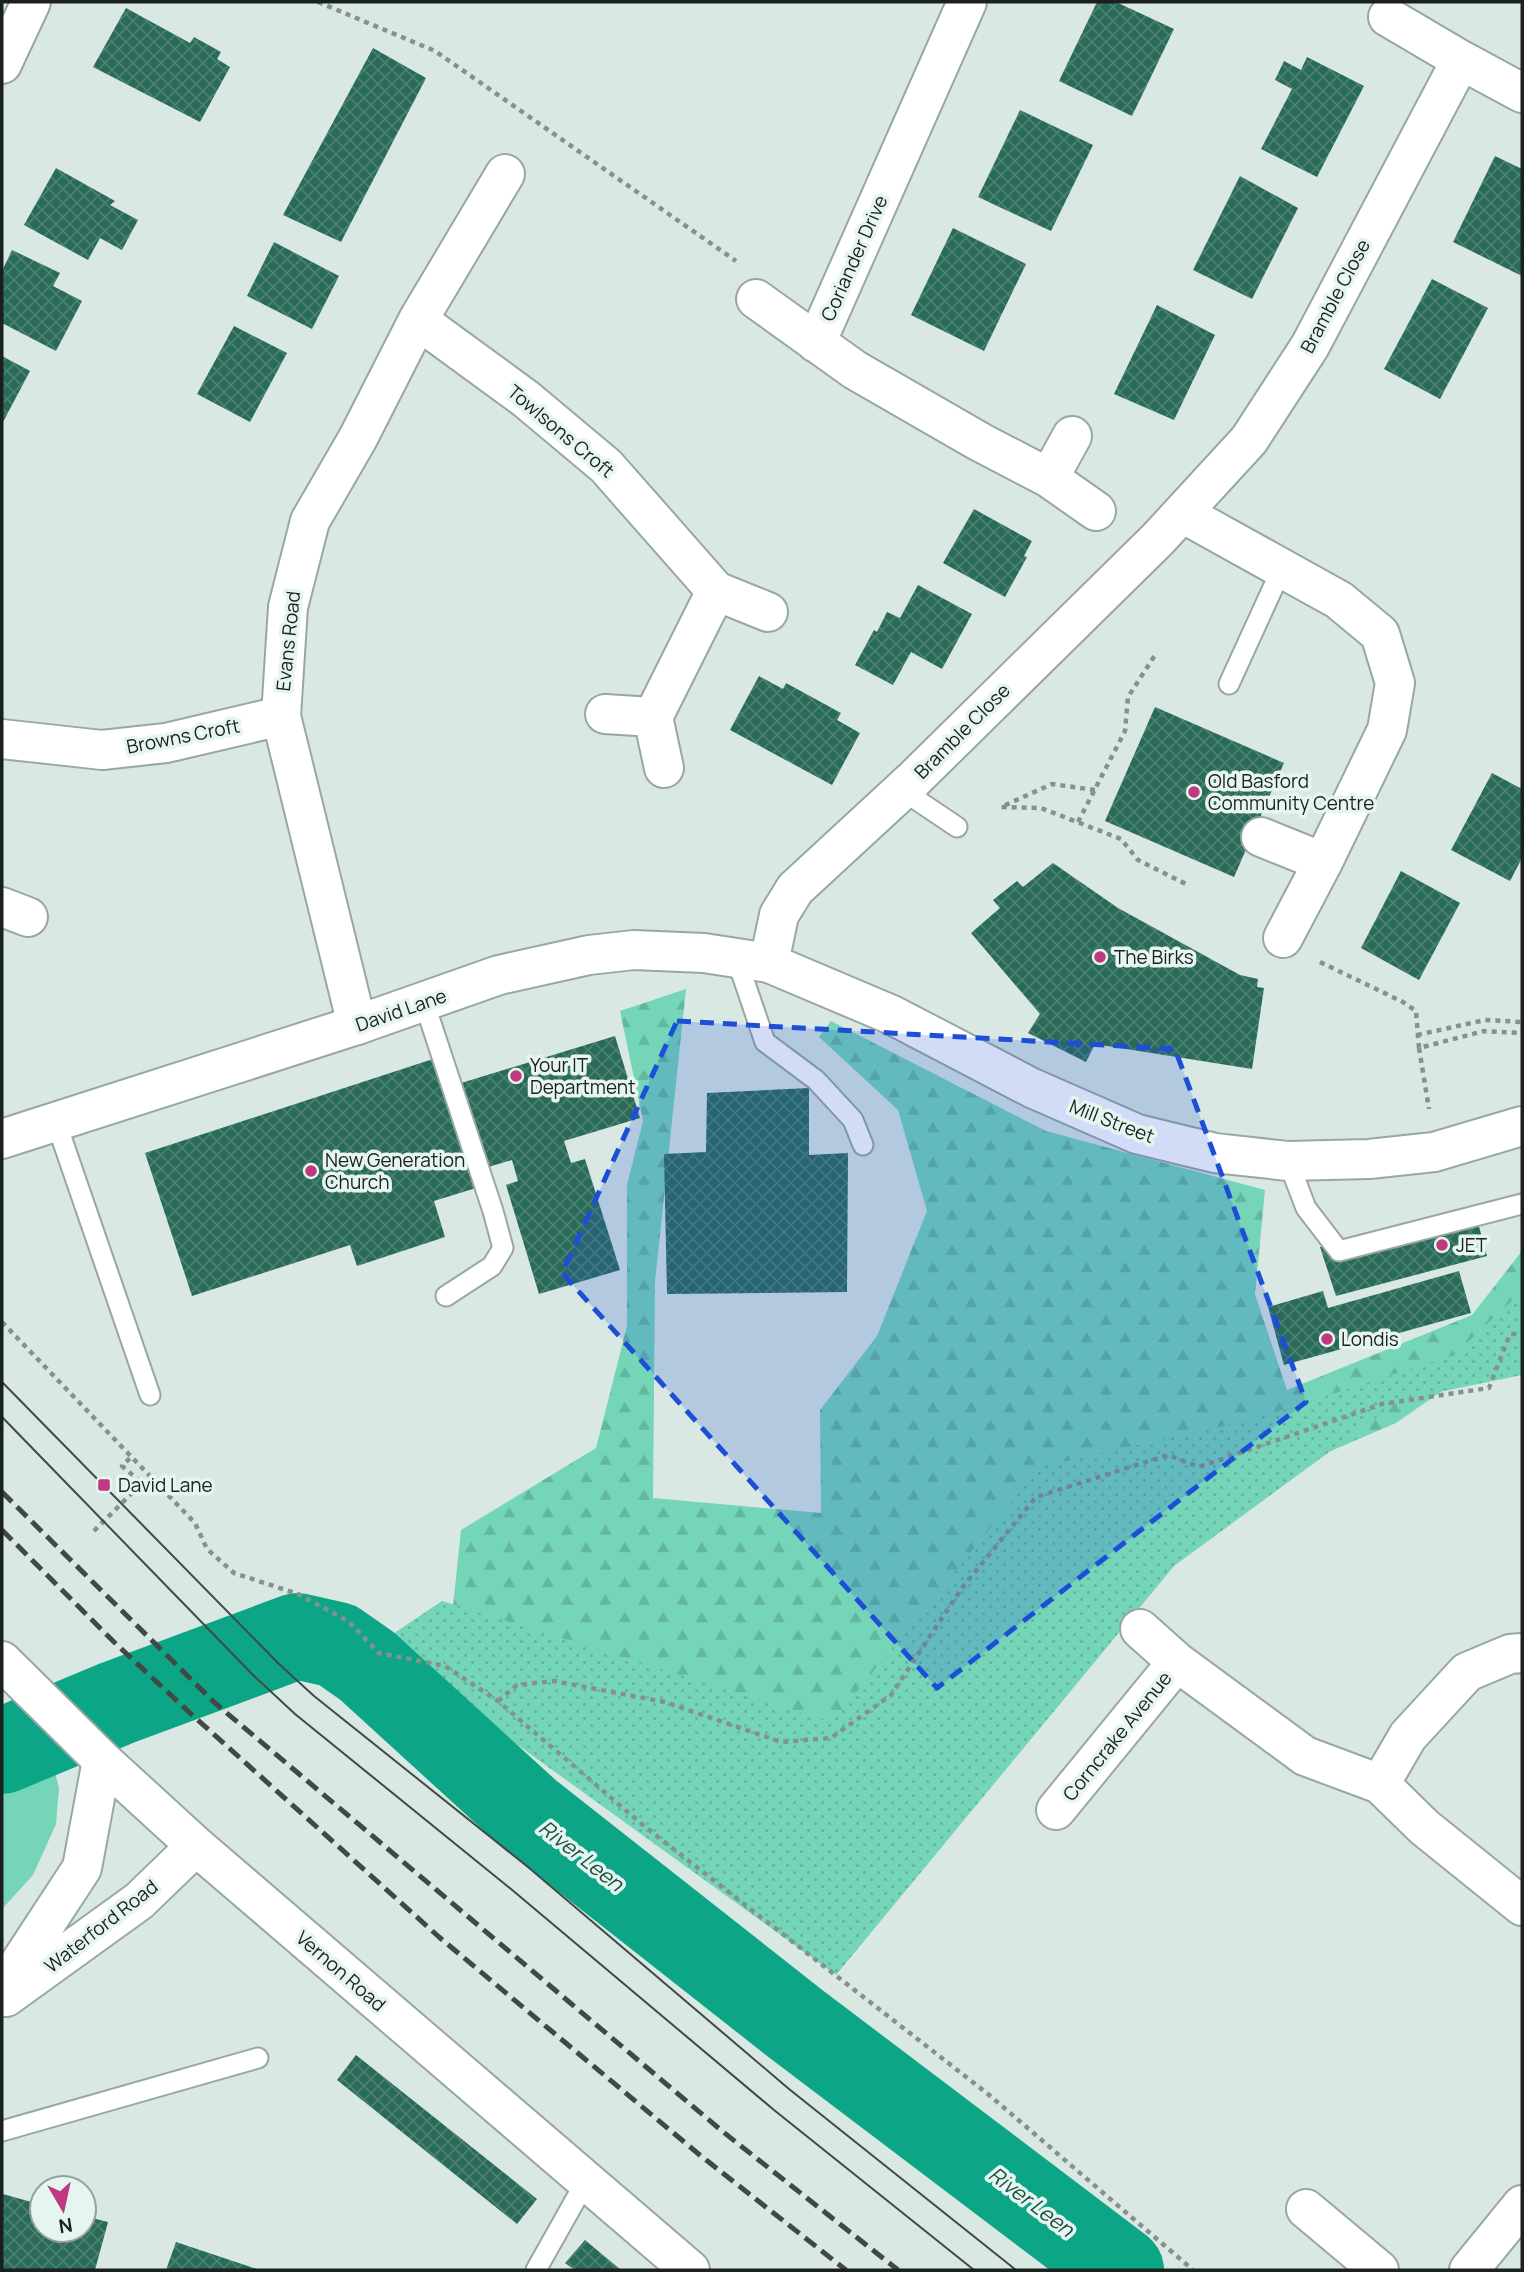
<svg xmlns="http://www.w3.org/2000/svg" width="1524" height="2272" viewBox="0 0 1524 2272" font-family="Manrope,sans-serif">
  <defs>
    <pattern id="forest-firs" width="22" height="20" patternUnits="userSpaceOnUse" patternTransform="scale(1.75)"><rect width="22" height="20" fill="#74d5b9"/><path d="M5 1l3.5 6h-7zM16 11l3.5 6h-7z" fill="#64b79f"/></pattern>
    <pattern id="park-dots" width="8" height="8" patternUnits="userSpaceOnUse" patternTransform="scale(1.75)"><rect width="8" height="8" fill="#74d5b9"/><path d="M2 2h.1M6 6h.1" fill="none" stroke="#64b79f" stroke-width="1.8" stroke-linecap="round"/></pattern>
    <pattern id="building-cross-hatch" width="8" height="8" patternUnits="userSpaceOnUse" patternTransform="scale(1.75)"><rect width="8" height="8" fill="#296b59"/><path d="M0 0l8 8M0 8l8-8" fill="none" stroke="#4d7f72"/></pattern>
  </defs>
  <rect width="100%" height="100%" fill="#d9e8e2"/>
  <path fill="#74d5b9" d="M 54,1768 L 59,1788 L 56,1824 L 33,1875 L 2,1909 L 2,1789 Z"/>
  <path fill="url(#forest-firs)" d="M 686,989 L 655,1282 L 653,1498 L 821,1513 L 820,1410 L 877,1336 L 927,1211 L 898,1110 L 819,1037 L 831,1021 L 1046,1131 L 1265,1190 L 1255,1294 L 1287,1390 L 1472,1315 L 1522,1251 L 1522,1335 L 1396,1423 L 1251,1485 L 847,1778 L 448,1654 L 461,1530 L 596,1448 L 627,1326 L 627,1185 L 643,1121 L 620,1011 Z"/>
  <path fill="url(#park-dots)" d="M 1522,1291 L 1522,1375 L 1400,1400 L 1174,1566 L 836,1975 L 378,1644 L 442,1601 L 832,1722 L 1040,1467 L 1250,1420 L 1454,1355 Z"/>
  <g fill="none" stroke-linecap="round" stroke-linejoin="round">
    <path stroke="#0ca686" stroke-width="86" d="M 2,1751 L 117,1703 L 297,1636 L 337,1645 L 367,1666 L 528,1813 L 796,2024 L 1121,2270"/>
  </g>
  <path fill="url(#building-cross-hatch)" d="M 1097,2 L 1116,2 L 1174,29 L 1132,116 L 1059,81 Z
    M 126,8 L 190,43 L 194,37 L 221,52 L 217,59 L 230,67 L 200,122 L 93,67 Z
    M 373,48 L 426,78 L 341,242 L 283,215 Z
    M 1307,57 L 1364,86 L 1317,177 L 1261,149 L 1292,89 L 1275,80 L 1284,61 L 1301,70 Z
    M 1020,110 L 1093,145 L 1051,231 L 978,197 Z
    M 1495,156 L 1522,169 L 1522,276 L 1453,242 Z
    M 56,168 L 115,201 L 110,205 L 138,220 L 122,250 L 100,238 L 88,260 L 24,225 Z
    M 1240,176 L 1298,208 L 1252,299 L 1193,270 Z
    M 953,228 L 1026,264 L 984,351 L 911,315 Z
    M 274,242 L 339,276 L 312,329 L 247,296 Z
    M 12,250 L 60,273 L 53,286 L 82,301 L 56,351 L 2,323 L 2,271 Z
    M 1432,279 L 1488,308 L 1440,399 L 1384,369 Z
    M 1157,305 L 1215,335 L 1174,420 L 1114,394 Z
    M 234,326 L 287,353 L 250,422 L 197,394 Z
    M 2,356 L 30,371 L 2,424 Z
    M 974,509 L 1032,541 L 1024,556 L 1027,557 L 1005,597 L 943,563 Z
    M 918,585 L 972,614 L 942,669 L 911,652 L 893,685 L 855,665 L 874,630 L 877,632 L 887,612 L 900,618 Z
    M 759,676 L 783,689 L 786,683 L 841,713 L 837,720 L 860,733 L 832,785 L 730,730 Z
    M 1155,707 L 1284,763 L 1234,877 L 1105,821 Z
    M 1492,773 L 1522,789 L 1522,858 L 1510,881 L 1451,850 Z
    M 1053,863 L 1118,908 L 1240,975 L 1258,979 L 1257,987 L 1264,988 L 1252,1069 L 1095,1044 L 1086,1062 L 1028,1033 L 1040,1014 L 971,933 L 1000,908 L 993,900 L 1017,881 L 1023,887 Z
    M 1401,871 L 1460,903 L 1419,980 L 1361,948 Z
    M 615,1036 L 640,1118 L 564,1141 L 571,1163 L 585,1159 L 620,1270 L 539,1294 L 506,1185 L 518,1181 L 512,1160 L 485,1168 L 458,1084 Z
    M 433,1059 L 476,1188 L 434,1201 L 445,1237 L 357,1266 L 350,1245 L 192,1296 L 145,1153 Z
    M 809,1088 L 809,1155 L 848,1153 L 847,1292 L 667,1294 L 664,1154 L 706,1152 L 707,1093 Z
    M 1474,1208 L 1487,1256 L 1336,1296 L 1320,1247 Z
    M 1459,1271 L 1471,1313 L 1284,1365 L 1268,1307 L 1323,1291 L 1328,1308 Z
    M 356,2055 L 537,2199 L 517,2224 L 337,2080 Z
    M 3,2194 L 42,2205 L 42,2230 L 84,2230 L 84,2216 L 108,2222 L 95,2270 L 2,2270 Z
    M 585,2240 L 621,2270 L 575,2270 L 565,2263 Z
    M 176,2242 L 260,2270 L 166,2270 Z"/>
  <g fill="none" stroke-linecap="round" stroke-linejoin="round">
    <defs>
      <path id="service" d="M 1229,684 L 1282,568
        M 902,790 L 957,827
        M 736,957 L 765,1042 L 816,1080 L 853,1120 L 863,1145
        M 424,1002 L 493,1211 L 503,1248 L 492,1266 L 446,1296
        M 56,1122 L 150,1395
        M 1288,1161 L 1306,1208 L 1339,1251 L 1522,1204
        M 2,2131 L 258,2058
        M 536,2270 L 586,2181"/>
      <path id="minor" d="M 1388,17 L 1461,60 L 1522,93
        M 2,64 L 31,2
        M 756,299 L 855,370 L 980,442 L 1049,478 L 1096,511
        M 418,320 L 526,399 L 606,466 L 716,591 L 768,612
        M 816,343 L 967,2
        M 1049,478 L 1072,436
        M 1182,513 L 1339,600 L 1380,634 L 1395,683 L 1387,730 L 1323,862 L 1283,938
        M 605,714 L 653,717 L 664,768
        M 653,717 L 716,591
        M 2,739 L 102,750 L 166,743 L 281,716
        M 1261,837 L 1323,862
        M 2,907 L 28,917
        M 769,963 L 779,915 L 795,889 L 913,780 L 1158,539 L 1249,440 L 1310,346 L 1461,60
        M 357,1025 L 281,716 L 288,607 L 310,521 L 358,438 L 418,320 L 505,174
        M 1140,1629 L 1177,1662 L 1305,1756 L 1380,1784 L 1424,1827 L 1522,1906
        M 1380,1784 L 1408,1736 L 1467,1672 L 1510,1654 L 1522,1653
        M 1056,1810 L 1177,1662
        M 1306,2209 L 1379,2270
        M 1469,2270 L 1522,2205"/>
      <path id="secondary" d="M 2,1139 L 357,1025 L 499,975 L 589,955 L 634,950 L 704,953 L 769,963 L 892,1015 L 1032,1088 L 1137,1134 L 1215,1153 L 1288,1161 L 1369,1159 L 1434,1152 L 1522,1126
        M 2,1661 L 102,1760 L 196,1846 L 690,2270
        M 2,1990 L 82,1868 L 102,1760
        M 6,1997 L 139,1901 L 196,1846"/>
    </defs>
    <use href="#service" stroke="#98a7a2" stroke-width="23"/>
    <use href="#minor" stroke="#98a7a2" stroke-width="42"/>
    <use href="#secondary" stroke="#98a7a2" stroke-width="42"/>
    <path stroke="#86918d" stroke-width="4.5" stroke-dasharray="5 5" stroke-linecap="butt" d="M 318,2 L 435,51 L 736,261
      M 1095,790 L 1052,784 L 1001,807 L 1041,808 L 1121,839 L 1138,860 L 1186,884
      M 1078,822 L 1125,731 L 1128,697 L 1157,652
      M 1320,962 L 1403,1002 L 1416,1011 L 1419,1048 L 1484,1031 L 1522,1033
      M 1417,1035 L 1485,1020 L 1522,1022
      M 1419,1048 L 1429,1109
      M 2,1322 L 195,1523 L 207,1549 L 234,1573 L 298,1594 L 348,1621 L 379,1653 L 445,1666 L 498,1701 L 644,1826 L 988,2094 L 1193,2270
      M 94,1531 L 142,1483 L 122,1466 L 131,1457
      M 498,1701 L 517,1685 L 554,1681 L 665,1702 L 781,1742 L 831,1738 L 891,1695 L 962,1588 L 1036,1497 L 1168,1455 L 1199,1467 L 1382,1404 L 1489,1388 L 1510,1334 L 1522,1334"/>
    <use href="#service" stroke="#fff" stroke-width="19"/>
    <use href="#minor" stroke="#fff" stroke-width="38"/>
    <use href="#secondary" stroke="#fff" stroke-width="38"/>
    <path stroke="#414946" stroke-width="2" d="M 2,1382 L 279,1664 L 314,1696 L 528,1867 L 789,2089 L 1016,2270
      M 2,1417 L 254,1676 L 295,1714 L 511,1889 L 774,2110 L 974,2270"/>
    <path stroke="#414946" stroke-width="5" stroke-dasharray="14 7" stroke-linecap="butt" d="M 2,1492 L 215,1703 L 722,2131 L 898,2270
      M 2,1530 L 114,1642 L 189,1712 L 439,1937 L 701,2156 L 846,2270"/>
  </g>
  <path fill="#1d4ed8" fill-opacity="0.2" stroke="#1d4ed8" stroke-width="5" stroke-dasharray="14 9" stroke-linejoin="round" d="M 677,1021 L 1175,1049 L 1306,1402 L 937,1688 L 562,1273 Z"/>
  <g fill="#be397e" stroke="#e6f5f0" stroke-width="2.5">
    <circle cx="1194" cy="792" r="7"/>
    <circle cx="1100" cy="957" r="7"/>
    <circle cx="516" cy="1076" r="7"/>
    <circle cx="311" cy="1171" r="7"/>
    <circle cx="1442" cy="1245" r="7"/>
    <circle cx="1327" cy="1339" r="7"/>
    <rect x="97" y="1478" width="14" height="14" rx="3.5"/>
  </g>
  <g text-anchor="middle" stroke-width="7" stroke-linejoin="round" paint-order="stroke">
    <g font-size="19" fill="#1a201e" stroke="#e6f5f0">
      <text transform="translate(854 258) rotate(-66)" y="7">Coriander Drive</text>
      <text transform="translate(1335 296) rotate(-62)" y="7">Bramble Close</text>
      <text transform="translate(561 431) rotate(40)" y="7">Towlsons Croft</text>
      <text transform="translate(288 641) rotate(-84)" y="7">Evans Road</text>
      <text transform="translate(962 731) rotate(-45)" y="7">Bramble Close</text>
      <text transform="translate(183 736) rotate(-11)" y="7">Browns Croft</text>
      <text transform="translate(401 1010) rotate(-19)" y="7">David Lane</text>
      <text transform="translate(1112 1121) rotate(21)" y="7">Mill Street</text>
      <text transform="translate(1117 1736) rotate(-51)" y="7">Corncrake Avenue</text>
      <text transform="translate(101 1926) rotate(-38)" y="7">Waterford Road</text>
      <text transform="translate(341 1971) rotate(41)" y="7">Vernon Road</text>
    </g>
    <g font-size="19" fill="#1a201e" stroke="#e6f5f0" text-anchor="start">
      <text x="1208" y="788">Old Basford<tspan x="1208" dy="22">Community Centre</tspan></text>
      <text x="1114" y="964">The Birks</text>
      <text x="530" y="1072">Your IT<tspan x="530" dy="22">Department</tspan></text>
      <text x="325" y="1167">New Generation<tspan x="325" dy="22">Church</tspan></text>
      <text x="1456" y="1252">JET</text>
      <text x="1341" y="1346">Londis</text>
      <text x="118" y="1492">David Lane</text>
    </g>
    <g font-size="21" font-style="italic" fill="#1b5042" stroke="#e6f5f0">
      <text transform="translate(581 1856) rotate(38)" y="7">River Leen</text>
      <text transform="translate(1031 2202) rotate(37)" y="7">River Leen</text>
    </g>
  </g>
  <rect width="1524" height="2272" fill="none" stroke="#1a201e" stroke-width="7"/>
  <g transform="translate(63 2209) rotate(171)"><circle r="33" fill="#e6f5f0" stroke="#94a09c" stroke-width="2"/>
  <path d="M0-5L12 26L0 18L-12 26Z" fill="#be397e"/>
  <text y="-10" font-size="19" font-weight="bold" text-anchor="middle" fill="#1a201e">N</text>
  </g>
</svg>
